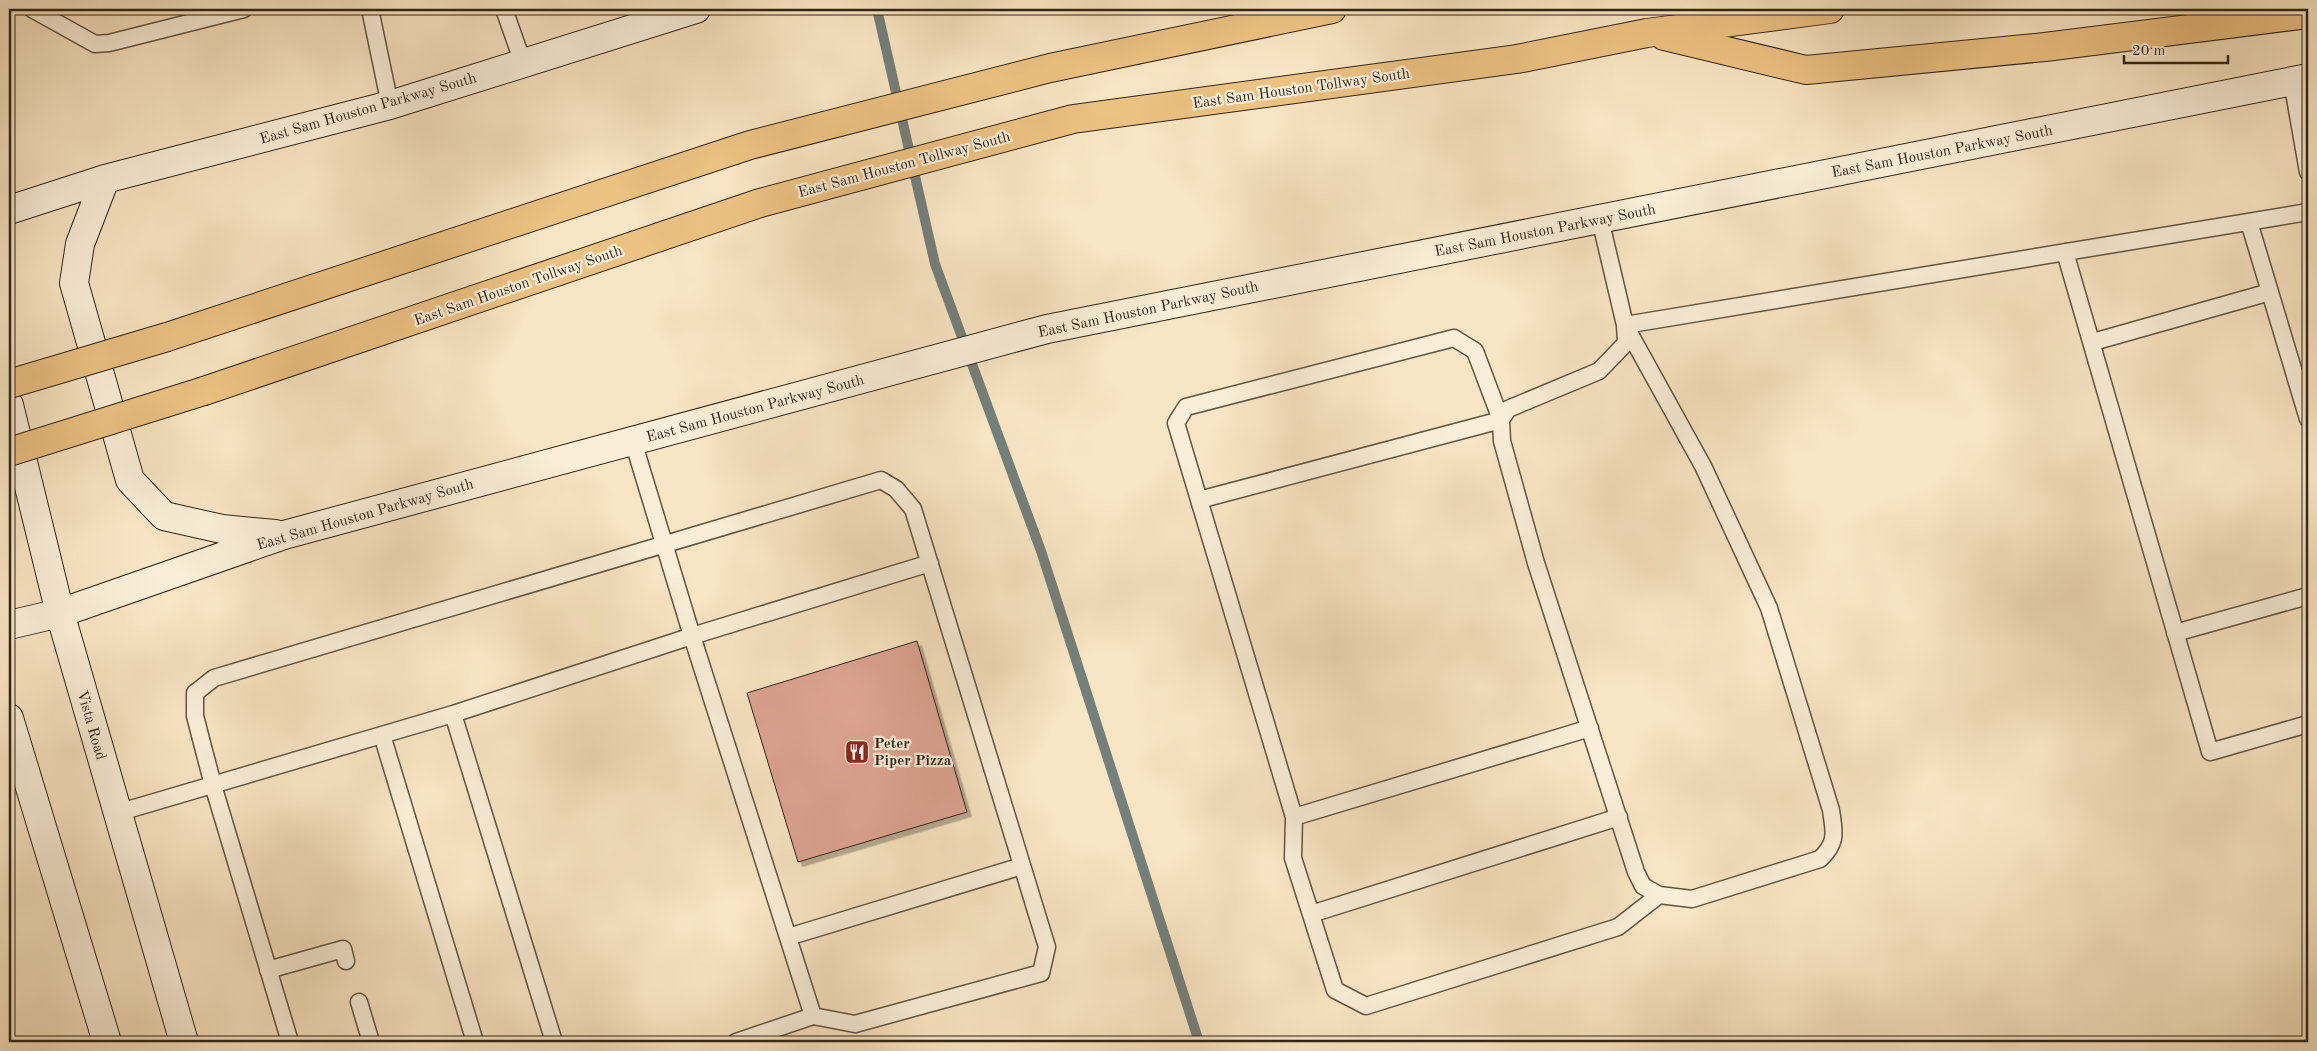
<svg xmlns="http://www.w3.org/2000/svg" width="2317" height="1051" viewBox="0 0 2317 1051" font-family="'Old Standard TT',serif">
  <defs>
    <filter id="shadow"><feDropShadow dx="4.5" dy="4.5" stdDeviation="0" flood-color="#0004"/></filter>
  </defs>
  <rect width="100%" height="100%" fill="#f8e5c3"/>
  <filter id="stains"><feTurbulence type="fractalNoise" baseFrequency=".004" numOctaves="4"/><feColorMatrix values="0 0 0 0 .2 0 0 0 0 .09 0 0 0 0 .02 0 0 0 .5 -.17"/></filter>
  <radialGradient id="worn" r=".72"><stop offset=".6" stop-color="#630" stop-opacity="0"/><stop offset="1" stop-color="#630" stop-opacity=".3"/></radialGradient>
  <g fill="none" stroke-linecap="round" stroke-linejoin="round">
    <path stroke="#73807b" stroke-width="10" d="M 877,9 L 935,264 L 1041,551 L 1199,1042"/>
  </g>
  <path fill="#dda391" stroke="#2f2517" filter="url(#shadow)" d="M 917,641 L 967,812 L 798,862 L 747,693 Z"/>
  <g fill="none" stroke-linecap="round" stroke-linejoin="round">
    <defs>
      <path id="lane" d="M 32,9 L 95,44 L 109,43 L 244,9
        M 370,9 L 390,105
        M 504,9 L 523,63
        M 2292,81 L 2308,172
        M 1600,219 L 1625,325 L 1626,343 L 1599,371 L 1508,409 L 1501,420 L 1502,441 L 1536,563 L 1636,872 L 1643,886 L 1659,895 L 1692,899 L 1820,859 C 1838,842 1834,832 1831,810 L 1769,608 L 1703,466 L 1625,325 L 2308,212
        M 2249,222 L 2308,419
        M 2065,252 L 2210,752 L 2308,724
        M 2093,342 L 2270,292
        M 1199,500 L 1501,420 L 1475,351 L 1454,338 L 1186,407 L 1176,423 L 1294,817 L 1590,728
        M 2175,633 L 2308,596
        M 453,714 L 554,1042
        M 382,735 L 475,1042
        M 117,813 L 453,714 L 692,636 L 633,441
        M 1294,817 L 1293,858 L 1335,990 L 1366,1006 L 1618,927 L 1659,895
        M 1311,914 L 1619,817
        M 788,937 L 1022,866
        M 268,970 L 343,949 L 346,961
        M 359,1002 L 371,1042
        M 813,1016 L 692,636 L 930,563
        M 290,1042 L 213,785 L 195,716 L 195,693 L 214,678 L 881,480 L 896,489 L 913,509 L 1047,947 L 1041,973 L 855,1024 L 813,1016 L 736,1042"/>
      <path id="secondary" d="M 105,179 L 80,244 L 74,283 L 130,480 L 164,516 L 222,529 L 275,534
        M 9,210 L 105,179 L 390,105 L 696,9
        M 9,405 L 60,613 L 184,1042
        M 9,625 L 60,613 L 284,535 L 1047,329 L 2308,78
        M 9,718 L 107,1042"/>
      <path id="highway" d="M 1664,36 L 1806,70 L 2045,47 L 2308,14
        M 167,337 L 750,145 L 1050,68 L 1332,9
        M 204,391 L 760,203 L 1073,119 L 1517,59 L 1647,33 L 1830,9"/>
    </defs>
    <use href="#lane" stroke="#615542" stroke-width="19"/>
    <use href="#secondary" stroke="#2f2517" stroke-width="30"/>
    <use href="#highway" stroke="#2f2517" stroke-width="30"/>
    <use href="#lane" stroke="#faeed8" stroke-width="16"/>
    <use href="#secondary" stroke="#faeed8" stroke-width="28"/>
    <use href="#highway" stroke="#ecc282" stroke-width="28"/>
    <defs>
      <path id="highway-bridge" d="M 9,384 L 167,337
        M 9,452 L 204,391"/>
    </defs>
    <use href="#highway-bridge" stroke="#2f2517" stroke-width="30" stroke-linecap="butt"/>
    <use href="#highway-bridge" stroke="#ecc282" stroke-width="28"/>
  </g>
  <defs>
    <symbol id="restaurant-square" viewBox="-11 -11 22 22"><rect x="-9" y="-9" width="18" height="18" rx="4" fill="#8f2418" stroke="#faeed8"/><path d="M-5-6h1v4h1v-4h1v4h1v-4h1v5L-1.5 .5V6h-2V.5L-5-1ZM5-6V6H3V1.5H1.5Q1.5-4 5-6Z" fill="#fff"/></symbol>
  </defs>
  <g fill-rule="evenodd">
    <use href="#restaurant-square" x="843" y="738" width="28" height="28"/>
  </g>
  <g text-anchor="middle" stroke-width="4.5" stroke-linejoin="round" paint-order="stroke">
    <g font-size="15" fill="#2f2517" stroke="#faeed8">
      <text transform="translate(1301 88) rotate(-8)" y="5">East Sam Houston Tollway South</text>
      <text transform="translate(368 108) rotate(-16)" y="5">East Sam Houston Parkway South</text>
      <text transform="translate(1942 151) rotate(-11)" y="5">East Sam Houston Parkway South</text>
      <text transform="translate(904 164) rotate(-15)" y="5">East Sam Houston Tollway South</text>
      <text transform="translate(1545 230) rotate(-11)" y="5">East Sam Houston Parkway South</text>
      <text transform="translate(518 285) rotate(-19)" y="5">East Sam Houston Tollway South</text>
      <text transform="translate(1148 309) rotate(-12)" y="5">East Sam Houston Parkway South</text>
      <text transform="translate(755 408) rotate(-15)" y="5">East Sam Houston Parkway South</text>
      <text transform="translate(365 514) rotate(-16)" y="5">East Sam Houston Parkway South</text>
      <text transform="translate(92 725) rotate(74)" y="5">Vista Road</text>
    </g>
    <g font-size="15" font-weight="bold" fill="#2f2517" stroke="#faeed8" text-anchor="start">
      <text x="874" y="748">Peter<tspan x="874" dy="17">Piper Pizza</tspan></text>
    </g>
  </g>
  <rect width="2317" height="1051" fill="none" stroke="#f8e5c3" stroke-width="30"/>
  <rect x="10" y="10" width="2297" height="1031" fill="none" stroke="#2f2517" stroke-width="2.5"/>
  <rect x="15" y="15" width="2287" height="1021" fill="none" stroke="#2f2517"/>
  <path d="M2124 55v8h104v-8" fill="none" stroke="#2f2517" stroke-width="2.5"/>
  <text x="2132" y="55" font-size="15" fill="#2f2517" stroke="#faeed8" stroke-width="4" paint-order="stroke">20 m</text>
  <rect width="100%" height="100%" filter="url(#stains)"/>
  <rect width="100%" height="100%" fill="url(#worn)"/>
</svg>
